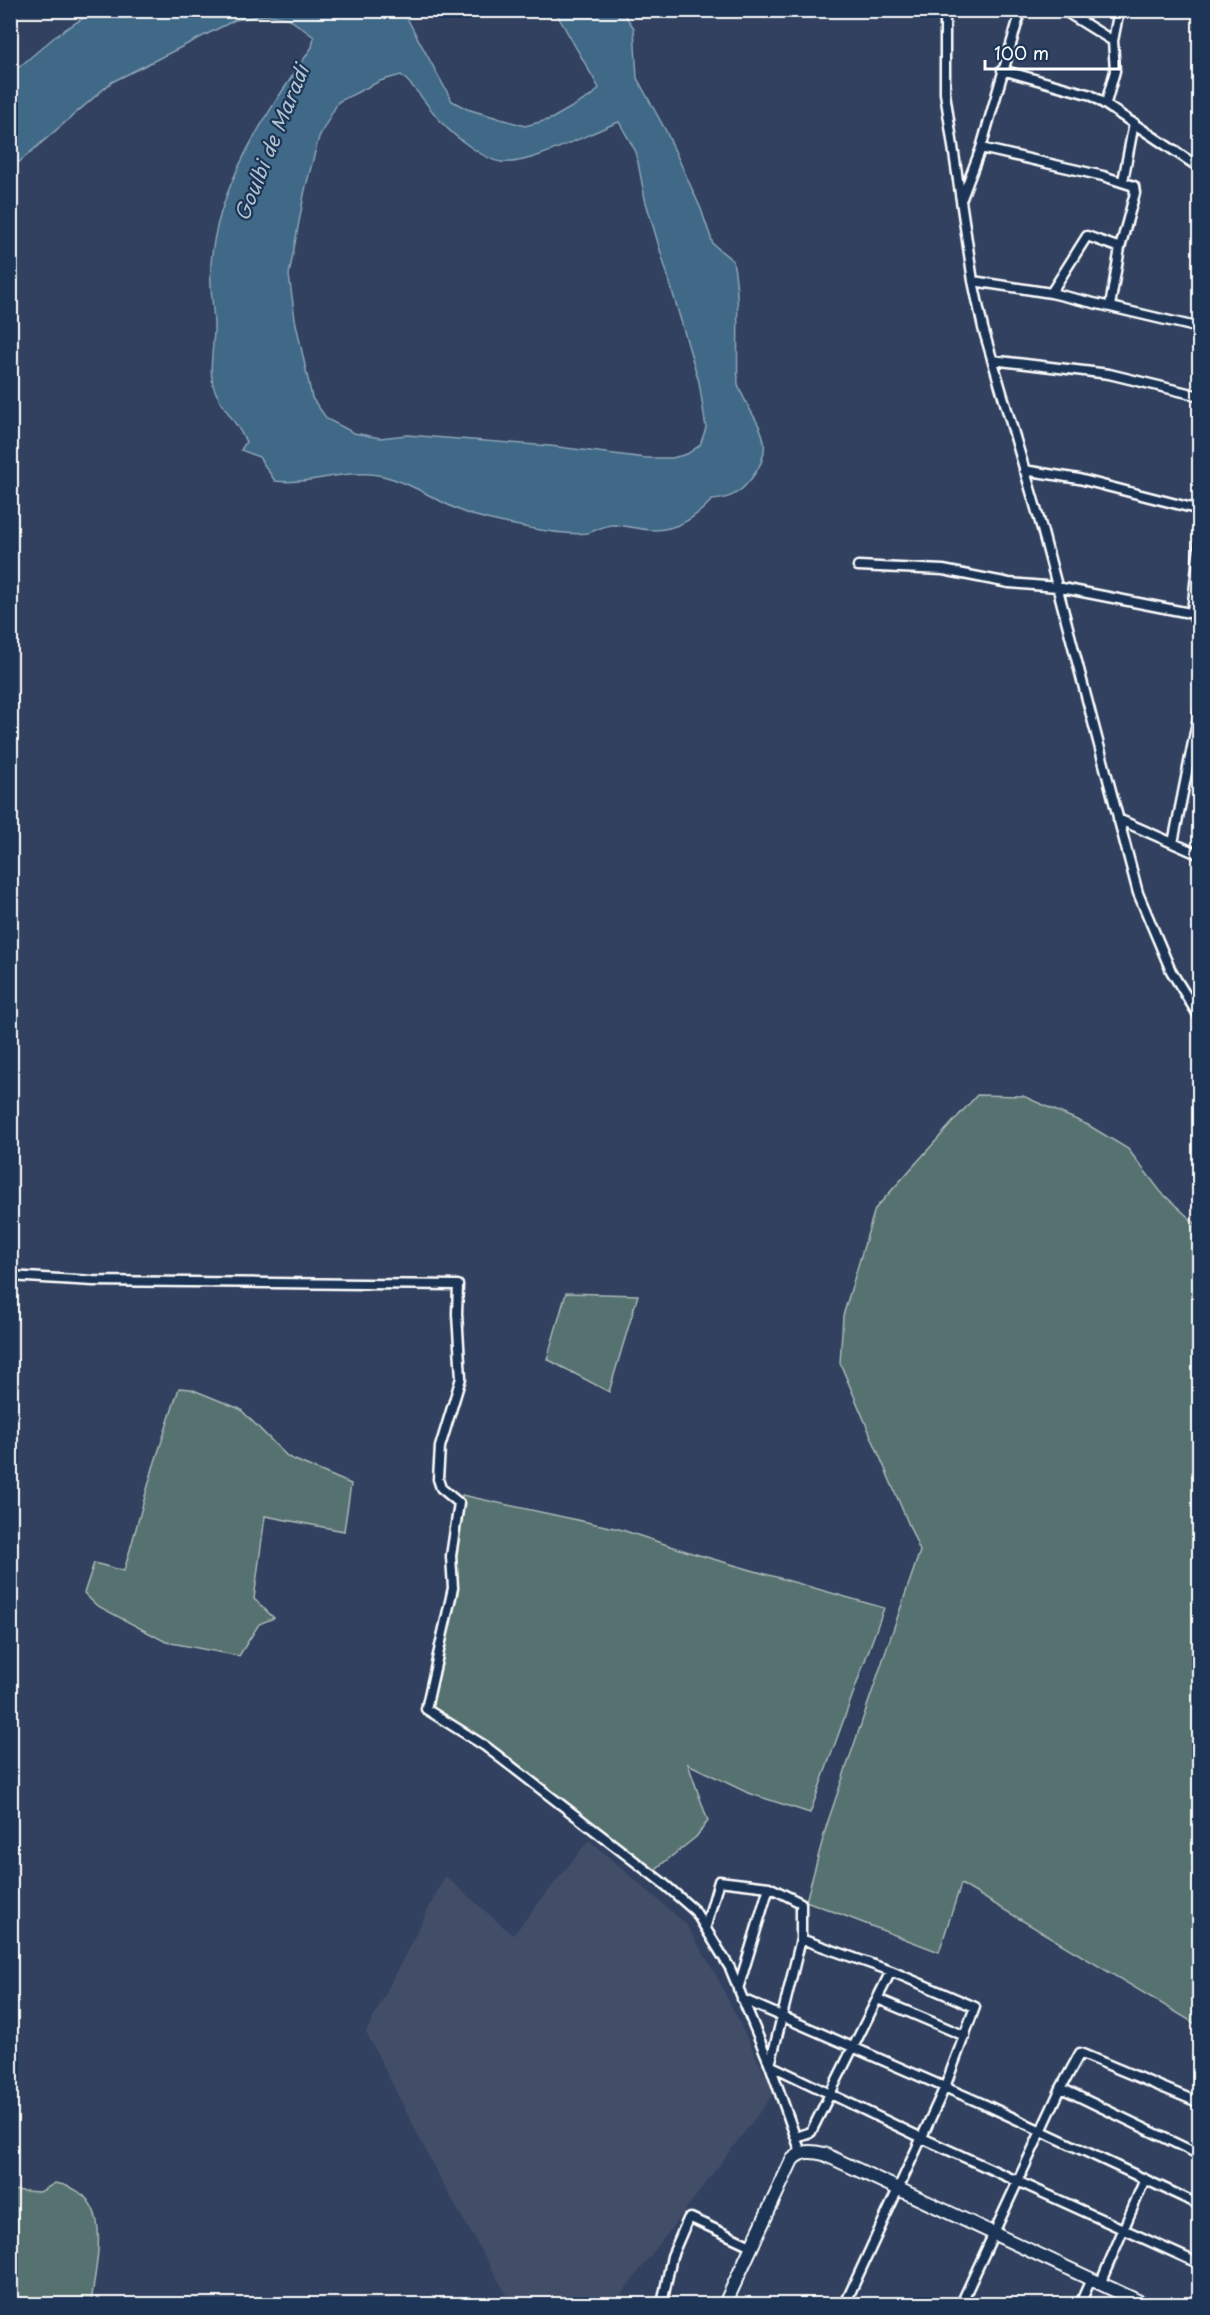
<svg xmlns="http://www.w3.org/2000/svg" width="1210" height="2315" viewBox="0 0 1210 2315" font-family="'Playpen Sans',sans-serif">
  <rect width="100%" height="100%" fill="#31415f"/>
  <filter id="ink" filterUnits="userSpaceOnUse"><feTurbulence type="fractalNoise" baseFrequency=".0167" numOctaves="2"/><feDisplacementMap in="SourceGraphic" scale="12" xChannelSelector="R" yChannelSelector="G"/><feConvolveMatrix kernelMatrix="1 2 1 2 8 2 1 2 1" color-interpolation-filters="sRGB"/></filter>
  <g filter="url(#ink)">
    <path fill="#434d67" d="M 589,1840 L 686,1924 L 716,1975 L 774,2093 L 614,2304 L 512,2304 L 440,2179 L 366,2032 L 445,1876 L 513,1935 Z"/>
    <path fill="#57726f" stroke="#abb8b7" stroke-width="1.5" d="M 977,1095 L 1023,1096 L 1088,1125 L 1128,1149 L 1161,1192 L 1199,1227 L 1199,2026 L 961,1884 L 939,1952 L 806,1901 L 827,1824 L 920,1551 L 840,1363 L 843,1316 L 875,1209 Z
      M 566,1293 L 638,1295 L 609,1392 L 547,1359 Z
      M 179,1388 L 191,1389 L 240,1409 L 288,1457 L 351,1484 L 344,1531 L 265,1516 L 254,1599 L 274,1618 L 259,1624 L 239,1656 L 166,1642 L 96,1605 L 84,1593 L 94,1563 L 124,1571 L 153,1468 Z
      M 462,1495 L 619,1529 L 692,1553 L 884,1608 L 810,1813 L 748,1793 L 688,1764 L 708,1821 L 696,1837 L 653,1871 L 618,1846 L 500,1750 L 428,1707 L 457,1575 L 452,1561 Z
      M 55,2183 C 117,2193 96,2259 91,2304 L 11,2304 L 11,2190 L 40,2192 Z"/>
    <path fill="#3f6987" stroke="#8ca5b7" stroke-width="1.5" fill-rule="evenodd" d="M 94,11 L 403,11 L 452,101 L 467,109 L 525,126 L 551,119 L 593,95 L 599,88 L 555,11 L 622,11 L 634,28 L 637,78 L 666,131 L 701,209 L 713,244 L 733,261 C 741,301 736,343 738,384 C 749,419 783,439 751,479 C 740,493 730,499 712,500 C 696,517 678,530 653,530 C 640,530 626,525 613,525 C 604,525 596,531 587,533 C 563,537 490,521 466,513 C 437,502 410,481 378,475 C 344,469 309,485 275,481 L 259,457 L 241,450 L 246,442 C 237,422 221,407 214,388 C 208,371 214,346 214,328 C 214,307 209,285 211,264 C 217,183 268,112 312,47 L 314,37 L 288,18 L 266,15 L 235,20 L 112,82 L 11,169 L 11,74 L 58,34 ZM 401,75 C 419,90 428,108 443,124 C 454,136 485,160 501,162 C 530,166 591,132 619,122 L 636,152 L 645,199 L 699,382 L 706,428 L 700,445 L 687,454 L 672,458 L 646,458 L 550,446 L 407,435 L 380,438 L 354,433 L 327,419 L 312,398 L 295,319 L 289,275 L 305,190 L 319,137 L 338,102 L 380,81 Z"/>
    <g fill="none" stroke-linecap="round" stroke-linejoin="round">
      <defs>
        <path id="street" d="M 945,10 L 945,93 L 973,281 L 983,328 L 1042,529 L 1138,893 L 1171,971 L 1200,1018
          M 1063,10 L 1113,41 L 1115,71 L 1106,103
          M 1113,41 L 1119,10
          M 1002,70 L 1091,95 L 1200,168
          M 981,148 L 1103,176 L 1134,186 L 1135,193 L 1120,248 L 1110,306
          M 1123,181 L 1134,123
          M 962,198 L 981,148 L 1021,10
          M 973,281 L 1051,293 L 1200,328
          M 1051,293 L 1087,236 L 1120,248
          M 992,360 L 1109,374 L 1200,396
          M 1024,470 L 1079,479 L 1200,510
          M 1200,537 L 1192,612 L 1200,632
          M 858,566 L 943,570 L 1009,583 L 1057,587 L 1200,615
          M 1118,819 L 1200,855
          M 1173,843 L 1200,707
          M 10,1276 L 93,1281 L 458,1285 L 457,1314 L 461,1378 L 440,1447 L 438,1479 L 441,1488 L 459,1503 L 451,1556 L 453,1588 L 426,1709 L 485,1746 L 663,1883 L 695,1911 L 730,1968 L 770,2065 L 801,2153
          M 706,1926 L 719,1881 L 769,1887 L 801,1903 L 801,1939 L 770,2065 L 922,2138 L 1200,2264
          M 801,1939 L 891,1971
          M 738,1989 L 769,1887
          M 742,1999 L 988,2106 L 1200,2205
          M 878,1999 L 965,2036
          M 1061,2088 L 1080,2053 L 1200,2103
          M 796,2137 L 811,2132 L 891,1971 L 975,2007 L 945,2087 L 845,2304
          M 1100,2284 L 1145,2179
          M 662,2304 L 672,2256 L 688,2219 L 691,2218 L 751,2246
          M 961,2304 L 1061,2088 L 1200,2155
          M 1080,2304 L 1091,2279"/>
        <path id="secondary" d="M 725,2304 L 792,2160 C 801,2150 812,2151 824,2154 L 1144,2304"/>
      </defs>
      <use href="#street" stroke="#fff" stroke-width="13"/>
      <use href="#secondary" stroke="#fff" stroke-width="16"/>
      <use href="#street" stroke="#1d3557" stroke-width="8"/>
      <use href="#secondary" stroke="#1d3557" stroke-width="12"/>
    </g>
  </g>
  <g text-anchor="middle" stroke-width="4.5" stroke-linejoin="round" paint-order="stroke">
    <g font-size="20" font-style="italic" fill="#b2c3cf" stroke="#1d3557">
      <text transform="translate(272 143) rotate(-68)" y="7">Goulbi de Maradi</text>
    </g>
  </g>
  <rect width="1210" height="2315" fill="none" stroke="#1d3557" stroke-width="36"/>
  <rect x="18" y="18" width="1174" height="2279" fill="none" stroke="#fff" stroke-width="2" filter="url(#ink)"/>
  <path d="M985 60v9h134v-9" fill="none" stroke="#ffffff" stroke-width="3"/>
  <text x="994" y="60" font-size="18" fill="#ffffff" stroke="#1d3557" stroke-width="4.5" paint-order="stroke">100 m</text>
</svg>
